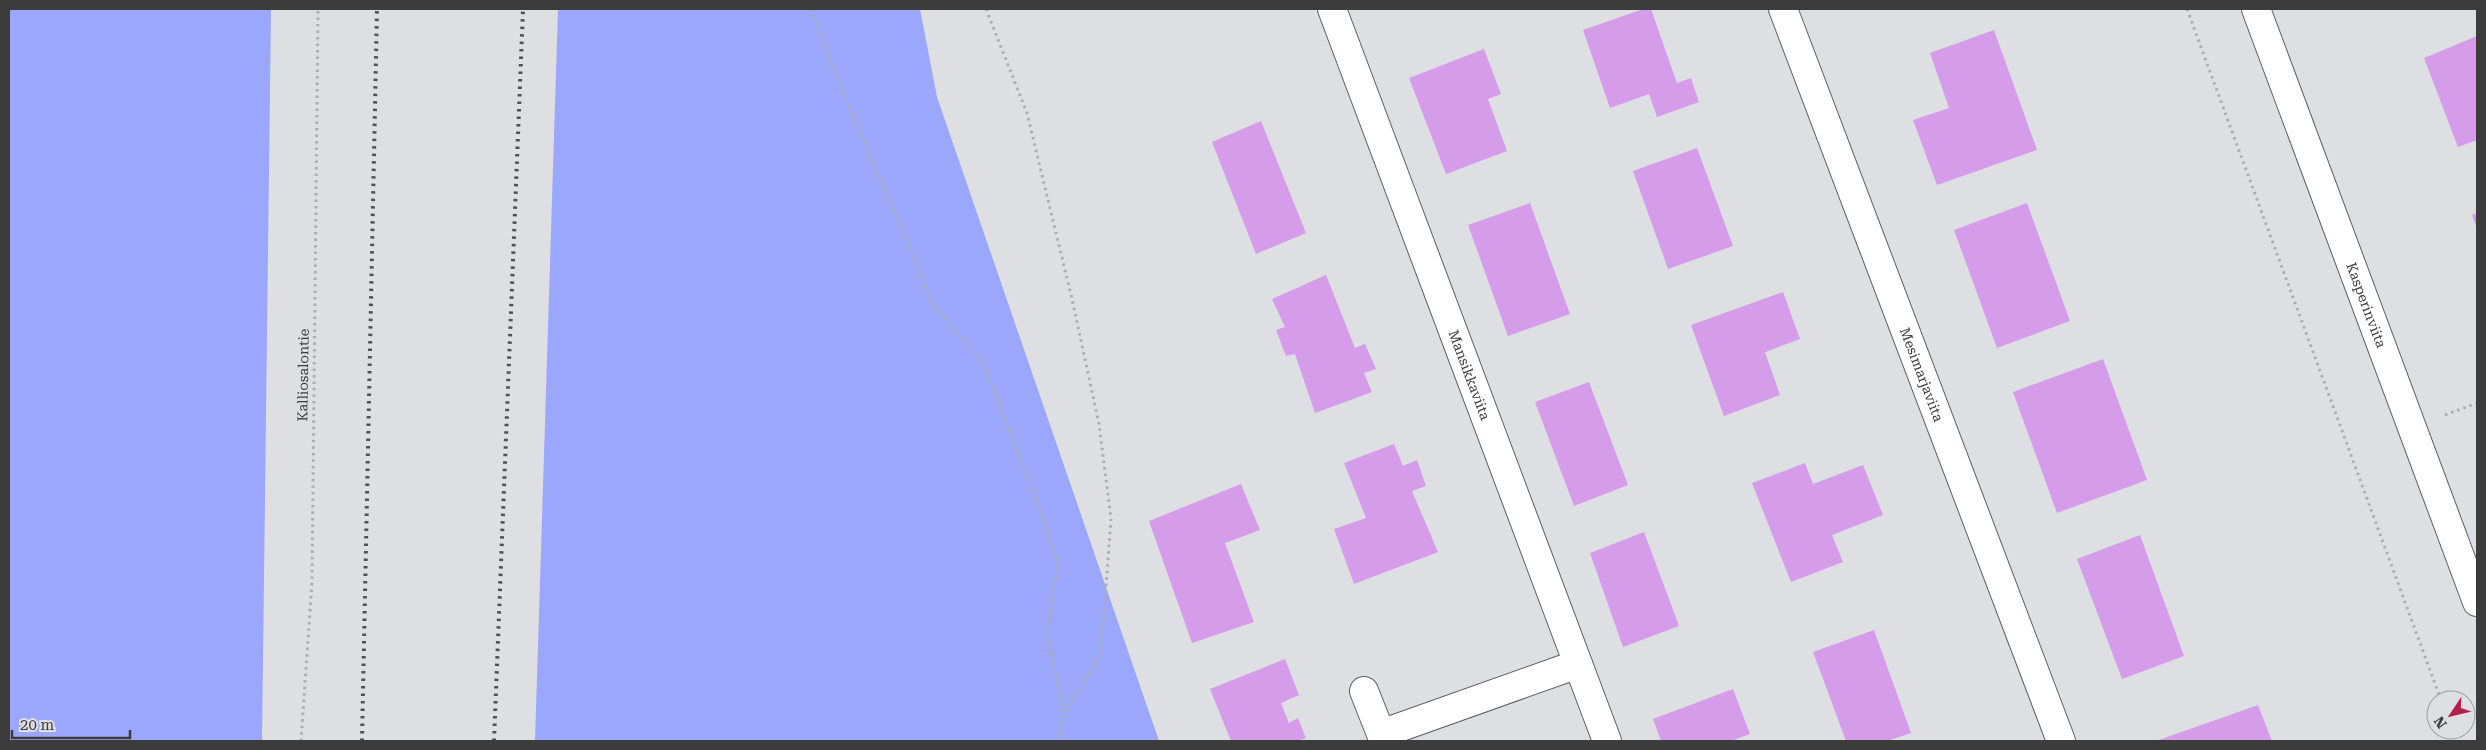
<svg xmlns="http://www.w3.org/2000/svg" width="2486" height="750" viewBox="0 0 2486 750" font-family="'Roboto Serif',serif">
  <rect width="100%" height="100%" fill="#dedfe2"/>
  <path fill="#9aa7fc" d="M 9,9 L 271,9 L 262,741 L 9,741 Z
    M 558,9 L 920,9 L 937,97 L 1159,741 L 535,741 Z"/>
  <path fill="#d59ce9" d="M 1643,9 L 1651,9 L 1677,83 L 1691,78 L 1699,102 L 1657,117 L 1649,94 L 1610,108 L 1583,30 Z
    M 1994,30 L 2037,150 L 1937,185 L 1913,120 L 1949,108 L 1930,53 Z
    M 2477,36 L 2477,140 L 2458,147 L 2424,58 Z
    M 1484,49 L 1501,94 L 1488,99 L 1507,151 L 1446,174 L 1409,78 Z
    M 1261,121 L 1306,233 L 1256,254 L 1212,142 Z
    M 1697,148 L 1733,246 L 1668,269 L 1633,171 Z
    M 1530,203 L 1570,314 L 1508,336 L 1468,225 Z
    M 2027,203 L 2070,321 L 1997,348 L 1954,230 Z
    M 2477,213 L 2477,229 L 2472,215 Z
    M 1326,275 L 1355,348 L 1365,344 L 1376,369 L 1364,373 L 1372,392 L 1315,413 L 1295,354 L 1286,356 L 1276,330 L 1285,327 L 1272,299 Z
    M 1783,292 L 1800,339 L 1765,352 L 1780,395 L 1724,416 L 1691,325 Z
    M 2103,359 L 2147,480 L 2057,513 L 2013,392 Z
    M 1589,382 L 1628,485 L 1574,506 L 1535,402 Z
    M 1394,444 L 1403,466 L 1417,460 L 1426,486 L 1412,491 L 1438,552 L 1354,584 L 1334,529 L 1366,518 L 1344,463 Z
    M 1805,463 L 1813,484 L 1863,465 L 1883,515 L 1832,535 L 1843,562 L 1791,582 L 1752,483 Z
    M 1241,484 L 1260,530 L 1225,543 L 1254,622 L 1192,643 L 1149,521 Z
    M 1644,532 L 1679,626 L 1623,647 L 1590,553 Z
    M 2140,535 L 2184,656 L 2122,679 L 2077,559 Z
    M 1874,630 L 1911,733 L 1887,741 L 1846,741 L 1813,652 Z
    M 1285,659 L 1299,695 L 1281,703 L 1289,723 L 1298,718 L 1306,738 L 1296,741 L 1231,741 L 1210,689 Z
    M 1733,689 L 1750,734 L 1731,741 L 1661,741 L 1653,719 Z
    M 2258,705 L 2272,741 L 2156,741 Z"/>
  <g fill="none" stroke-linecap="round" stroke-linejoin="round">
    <defs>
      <g id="street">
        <path id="s1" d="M 1332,9 L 1607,741"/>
        <path id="s2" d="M 1783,9 L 2061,741"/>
        <path id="s3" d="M 2256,9 L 2477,602"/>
        <path d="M 1364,691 L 1381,734 L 1578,664"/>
      </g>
    </defs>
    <use href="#street" stroke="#5d5e61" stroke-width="30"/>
    <path stroke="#acadaf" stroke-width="3" stroke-dasharray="2.5 4" stroke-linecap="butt" d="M 811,9 L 839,83 L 913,255 L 931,302 L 983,362 L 1036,499 L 1058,563 L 1047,632 L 1064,713
      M 986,9 L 1027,113 L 1072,299 L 1099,424 L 1111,519 L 1101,654 L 1064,713 L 1058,741
      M 2187,9 L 2441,700
      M 2445,415 L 2477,403
      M 2452,730 L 2456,741
      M 301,741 L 312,582 L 318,9"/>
    <use href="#street" stroke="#fff" stroke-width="28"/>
    <path stroke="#515153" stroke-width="4" stroke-dasharray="2.5 5" stroke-linecap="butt" d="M 362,741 L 377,9
      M 494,741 L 523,9"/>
  </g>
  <g text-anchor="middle" stroke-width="4.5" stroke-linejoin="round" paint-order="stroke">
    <g font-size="14" fill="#3c3c3d" stroke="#dedfe2">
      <text dy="5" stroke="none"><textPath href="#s3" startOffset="316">Kasperinviita</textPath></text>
      <text transform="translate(303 375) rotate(-89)" y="5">Kalliosalontie</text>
      <text dy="5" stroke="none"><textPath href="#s1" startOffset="391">Mansikkaviita</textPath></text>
      <text dy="5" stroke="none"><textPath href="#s2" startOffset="391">Mesimarjaviita</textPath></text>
    </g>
  </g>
  <rect width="2486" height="750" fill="none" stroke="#3c3c3d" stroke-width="20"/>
  <g transform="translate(2451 715) rotate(235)"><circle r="24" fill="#dedfe2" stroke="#9d9ea0"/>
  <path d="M0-4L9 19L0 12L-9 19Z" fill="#b2214e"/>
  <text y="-8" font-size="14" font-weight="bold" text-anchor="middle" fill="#3c3c3d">N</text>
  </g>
  <path d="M12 730v8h118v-8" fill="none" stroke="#3c3c3d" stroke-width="2.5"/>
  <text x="20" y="730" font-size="15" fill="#3c3c3d" stroke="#dedfe2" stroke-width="4" paint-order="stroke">20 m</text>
</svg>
